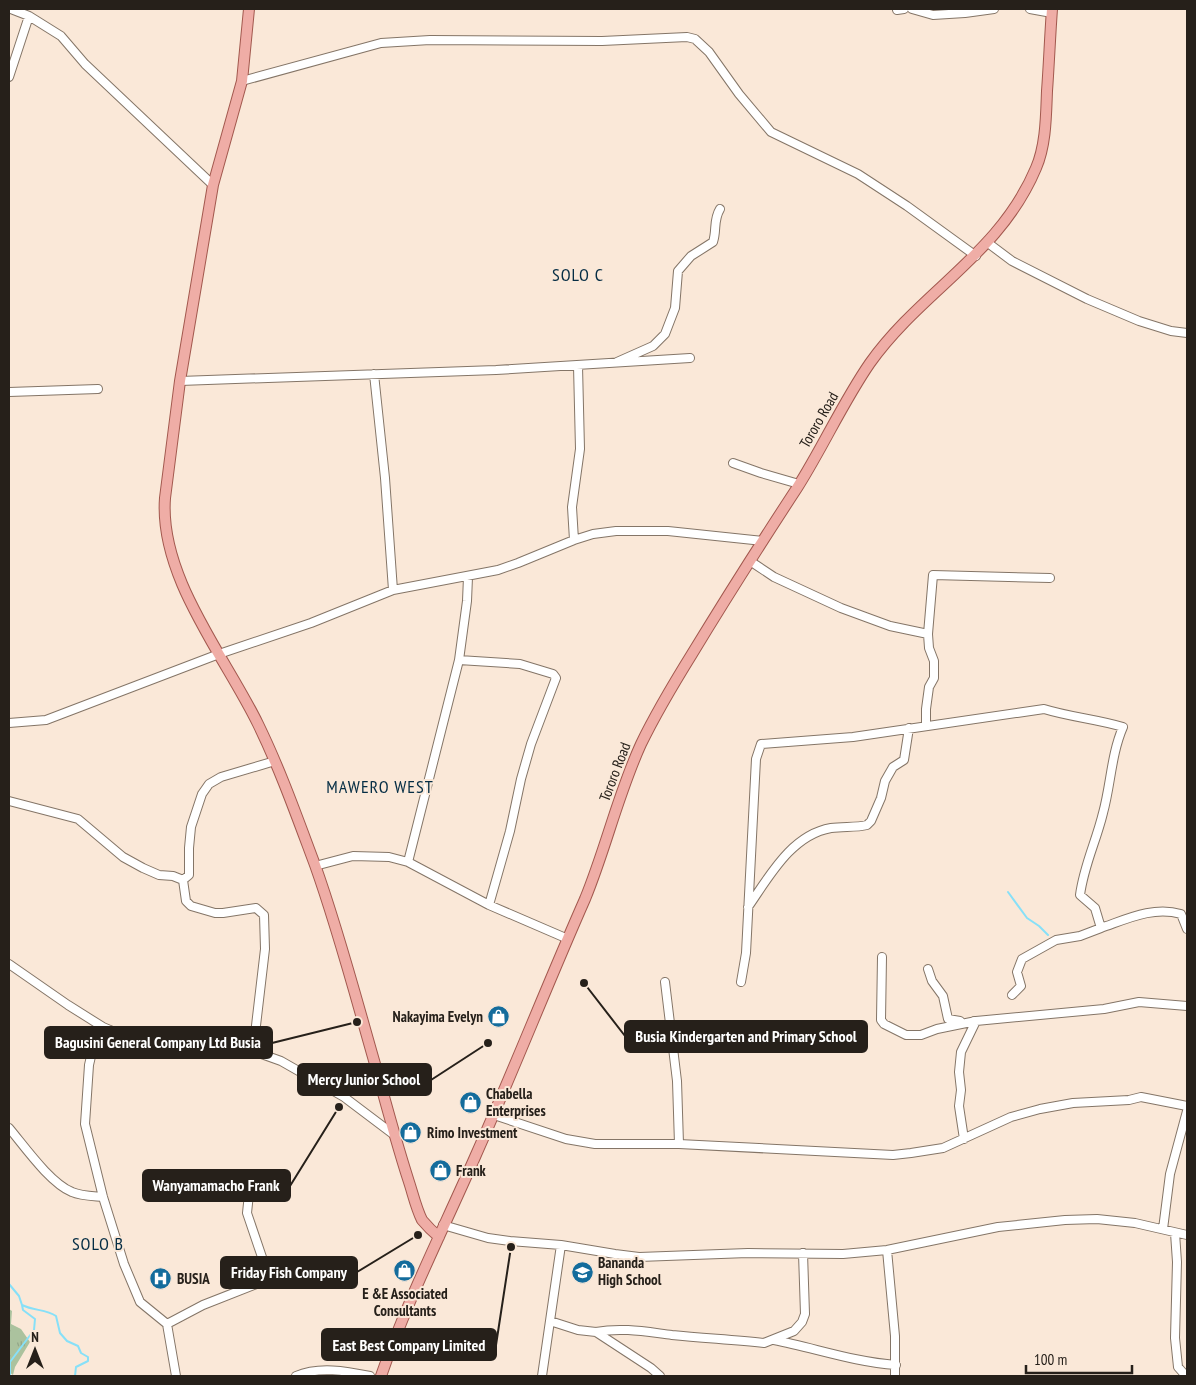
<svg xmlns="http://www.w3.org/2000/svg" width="1196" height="1385" viewBox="0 0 1196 1385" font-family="'PT Sans Narrow',sans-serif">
  <defs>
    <pattern id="grass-tufts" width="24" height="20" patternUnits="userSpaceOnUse" patternTransform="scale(1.25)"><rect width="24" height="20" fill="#abc29e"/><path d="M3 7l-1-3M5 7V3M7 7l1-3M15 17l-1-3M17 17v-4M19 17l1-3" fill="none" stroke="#93a688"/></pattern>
  </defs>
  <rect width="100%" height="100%" fill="#fae8d8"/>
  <path fill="url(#grass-tufts)" d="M 9,1309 L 12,1311 L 11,1324 L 21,1329 L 30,1342 L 15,1367 L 13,1375 L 9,1372 Z"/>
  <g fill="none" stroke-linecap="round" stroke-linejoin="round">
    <path stroke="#87e0f8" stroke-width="2" d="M 1008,892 L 1027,918 L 1039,926 L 1048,935
      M 9,1284 L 19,1296 L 22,1305 C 34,1311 46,1309 56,1316 L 60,1333 L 67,1341 L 78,1346 L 81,1353 L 88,1357 L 88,1361 L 76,1367 L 75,1376
      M 10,1376 L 10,1362 L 34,1330 L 35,1319 L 23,1310 L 22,1305"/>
    <defs>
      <path id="minor" d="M 11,9 L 29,16 L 61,36 L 85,64 L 213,185
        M 912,9 L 933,15 L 965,13 L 994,9
        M 1030,9 L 1052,13
        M 897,10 L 904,9
        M 9,77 L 29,16
        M 242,81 L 381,43 L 430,40 L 602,41 L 687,37 L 695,39 L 709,52 L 739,94 L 771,132 L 858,174 L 907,206 L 976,256
        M 988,243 L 1012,261 L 1087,299 L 1139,321 L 1171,331 L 1187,333
        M 617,362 L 653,346 L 665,334 L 675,308 L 678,271 L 691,256 L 713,242 C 717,230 713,220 720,209
        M 374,374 L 385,478 L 393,590
        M 180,381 L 496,370 L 690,358
        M 9,392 L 98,389
        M 733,463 L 761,473 L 799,484
        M 574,540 L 572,507 L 580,449 L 578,366
        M 750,561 L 774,577 L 841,608 L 890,626 L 928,634 L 929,648 L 934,661 L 934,678 L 929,687 L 926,709 L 926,726
        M 468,577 L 467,601 L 459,660 L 408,862 L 489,905 L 568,939
        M 928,634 L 933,575 L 1050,578
        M 459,660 L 520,664 L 553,674 L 556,678 L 531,744 L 521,779 L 510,831 L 489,905
        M 9,723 L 46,720 L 219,654 L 311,623 L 393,590 L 498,570 L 518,563 L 574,540 L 593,534 L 616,531 L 668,531 L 763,541
        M 9,801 L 78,819 L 123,857 L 143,868 L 159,875 L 173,876 L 183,880 L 189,875 L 189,848 L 191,827 L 202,794 L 209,784 L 221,777 L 275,761
        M 315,866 L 353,856 L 389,857 L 408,862
        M 183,880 L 186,901 L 191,906 L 215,913 L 223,913 L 256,908 L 264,915 L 265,949 L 253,1051
        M 748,907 C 769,877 791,835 831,828 C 843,826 855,828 867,825 L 871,821 L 881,798 L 885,781 L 893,767 L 904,760 L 909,728
        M 882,957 L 881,1020 L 884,1024 L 906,1035 L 921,1035 L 937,1029 L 976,1021 L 1104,1009 L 1139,1002 L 1187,1006
        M 9,964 L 68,1005 L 103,1027 L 122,1035 L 152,1042 L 253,1051 L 281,1061 L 344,1097 L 393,1134
        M 928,969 L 932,981 L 943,996 L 948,1019 L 960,1021
        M 665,982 L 677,1081 L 679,1144
        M 741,982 L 746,953 L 756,759 L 761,744 L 853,737 L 1044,709 C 1070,717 1096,719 1123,727 C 1111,755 1111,784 1103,813 C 1096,842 1084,865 1080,895 L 1095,908 L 1101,928 C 1127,919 1153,906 1181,914 L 1187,929
        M 1012,995 L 1021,986 L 1017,972 L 1022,959 L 1056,940 L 1080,936 L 1101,928
        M 103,1027 L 92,1052 L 89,1065 L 85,1124 L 103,1197 L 124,1264 L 140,1302 L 167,1324
        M 494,1115 L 566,1139 L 595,1144 L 679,1144 L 893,1155 L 911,1153 L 943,1148 L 1011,1117 L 1040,1109 L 1073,1103 L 1129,1100 L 1141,1097 L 1187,1106
        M 9,1128 C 25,1147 50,1183 72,1192 C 81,1196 92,1196 103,1197
        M 964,1139 L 959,1106 L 961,1090 L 959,1072 L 961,1052 L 976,1021 L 974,1021
        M 443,1225 L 488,1238 L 510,1241 L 561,1245 L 615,1254 L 639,1257 L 748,1253 L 843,1254 L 887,1250 L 998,1227 L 1065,1220 L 1097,1219 L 1135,1223 L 1187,1235
        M 1163,1229 L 1170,1174 L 1187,1111
        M 1175,1233 L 1177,1262 L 1175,1338 L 1178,1367 L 1186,1376
        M 887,1250 L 895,1336 L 895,1376
        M 550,1321 L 578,1330 L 596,1332 L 651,1368 L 660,1376
        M 596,1332 C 622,1327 647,1332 672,1335 C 703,1338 734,1340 764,1343 L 794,1331 L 802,1322 L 805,1314 L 803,1253
        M 774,1340 C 815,1348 854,1362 896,1365
        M 176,1376 L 167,1324 L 203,1305 L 259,1283 L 264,1280 L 266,1276 L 264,1263 L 247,1213 L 249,1194
        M 296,1376 C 319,1366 346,1371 370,1376
        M 542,1376 L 561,1245"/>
      <path id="major" d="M 249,9 L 242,81 L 213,185 L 180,381 L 165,498 C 159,577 225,656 258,724 C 280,769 297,817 315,865 C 339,932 357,1002 377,1071 C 387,1108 397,1145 409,1182 C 413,1194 416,1208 422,1220 C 427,1226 433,1232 439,1237
        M 381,1376 C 407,1301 443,1230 475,1157 C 513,1072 547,985 585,899 C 606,848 618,794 641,744 C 656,713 674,683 692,654 C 726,598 761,543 797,488 C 823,447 843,402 870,363 C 922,290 1000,254 1036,168 C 1046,145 1046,116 1047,91 C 1049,64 1050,36 1052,9"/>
    </defs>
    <use href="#minor" stroke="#847567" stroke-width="10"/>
    <use href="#major" stroke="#a2584e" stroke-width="12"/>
    <use href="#minor" stroke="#fff" stroke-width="8"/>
    <use href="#major" stroke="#efada6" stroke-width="10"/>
  </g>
  <defs>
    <symbol id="shop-disc" viewBox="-11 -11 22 22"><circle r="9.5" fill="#146c9c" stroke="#fae8d8"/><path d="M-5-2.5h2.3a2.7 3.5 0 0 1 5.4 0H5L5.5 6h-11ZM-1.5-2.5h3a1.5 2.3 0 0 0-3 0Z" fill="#fff"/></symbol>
    <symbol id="school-disc" viewBox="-11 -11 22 22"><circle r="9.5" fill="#146c9c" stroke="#fae8d8"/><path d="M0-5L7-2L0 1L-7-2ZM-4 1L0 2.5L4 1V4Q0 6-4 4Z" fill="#fff"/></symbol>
    <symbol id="hospital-disc" viewBox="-11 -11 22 22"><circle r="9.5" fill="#146c9c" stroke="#fae8d8"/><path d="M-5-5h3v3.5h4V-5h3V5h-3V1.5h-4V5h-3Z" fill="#fff"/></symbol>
  </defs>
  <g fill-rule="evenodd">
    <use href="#shop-disc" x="486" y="1004" width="25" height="25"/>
    <use href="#shop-disc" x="458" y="1090" width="25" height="25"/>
    <use href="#shop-disc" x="398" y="1120" width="25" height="25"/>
    <use href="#shop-disc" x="428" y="1158" width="25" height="25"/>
    <use href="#shop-disc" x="392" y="1258" width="25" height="25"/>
    <use href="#school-disc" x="570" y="1260" width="25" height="25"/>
    <use href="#hospital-disc" x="148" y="1266" width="25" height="25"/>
  </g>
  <g text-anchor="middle" stroke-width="4" stroke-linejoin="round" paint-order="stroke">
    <g font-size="15" fill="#26201a" stroke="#fae8d8">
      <text transform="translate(819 420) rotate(-60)" y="5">Tororo Road</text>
      <text transform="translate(615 772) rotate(-69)" y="5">Tororo Road</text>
    </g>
    <g font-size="15" font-weight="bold" fill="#26201a" stroke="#fae8d8" text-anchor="start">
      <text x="483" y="1022" text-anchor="end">Nakayima Evelyn</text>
      <text x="486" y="1099">Chabella<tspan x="486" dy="17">Enterprises</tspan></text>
      <text x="427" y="1138">Rimo Investment</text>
      <text x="456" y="1176">Frank</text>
      <text x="598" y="1268">Bananda<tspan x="598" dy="17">High School</tspan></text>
      <text x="177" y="1284">BUSIA</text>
      <text x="405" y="1299" text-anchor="middle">E &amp;E Associated<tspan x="405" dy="17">Consultants</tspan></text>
    </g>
    <g font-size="18" letter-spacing="1" fill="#052d44" stroke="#fae8d8">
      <text x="578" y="281">SOLO C</text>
      <text x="380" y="793">MAWERO WEST</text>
      <text x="98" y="1250">SOLO B</text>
    </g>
  </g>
  <path fill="none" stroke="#26201a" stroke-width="2" d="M584 983L625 1036M357 1022L272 1043M488 1043L431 1080M339 1107L290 1186M418 1235L357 1272M511 1247L496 1345"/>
  <g fill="#26201a" stroke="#fae8d8" stroke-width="2">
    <circle cx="584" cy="983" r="5"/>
    <circle cx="357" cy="1022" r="5"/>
    <circle cx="488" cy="1043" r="5"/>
    <circle cx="339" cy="1107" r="5"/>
    <circle cx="418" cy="1235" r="5"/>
    <circle cx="511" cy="1247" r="5"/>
  </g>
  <g fill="#26201a" stroke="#26201a" stroke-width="2">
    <rect x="625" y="1021" width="242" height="31" rx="5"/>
    <rect x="45" y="1027" width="227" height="31" rx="5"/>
    <rect x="298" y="1064" width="133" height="31" rx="5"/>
    <rect x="143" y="1170" width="147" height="31" rx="5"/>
    <rect x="221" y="1257" width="136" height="31" rx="5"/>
    <rect x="322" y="1329" width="174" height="31" rx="5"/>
  </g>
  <g font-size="16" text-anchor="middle" font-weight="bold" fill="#fff">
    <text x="746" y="1042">Busia Kindergarten and Primary School</text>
    <text x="158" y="1048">Bagusini General Company Ltd Busia</text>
    <text x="364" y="1085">Mercy Junior School</text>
    <text x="216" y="1191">Wanyamamacho Frank</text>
    <text x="289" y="1278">Friday Fish Company</text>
    <text x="409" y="1351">East Best Company Limited</text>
  </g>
  <rect width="1196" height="1385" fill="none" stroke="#26201a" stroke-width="20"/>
  <g transform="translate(35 1350)" stroke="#fae8d8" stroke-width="4" paint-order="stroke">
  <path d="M0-4L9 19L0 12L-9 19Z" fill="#26201a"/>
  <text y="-8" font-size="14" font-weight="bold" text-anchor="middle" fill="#26201a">N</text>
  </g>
  <path d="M1026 1365v8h106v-8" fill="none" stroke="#26201a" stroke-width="2.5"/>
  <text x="1034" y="1365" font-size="15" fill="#26201a" stroke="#fae8d8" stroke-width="4" paint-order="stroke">100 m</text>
</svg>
